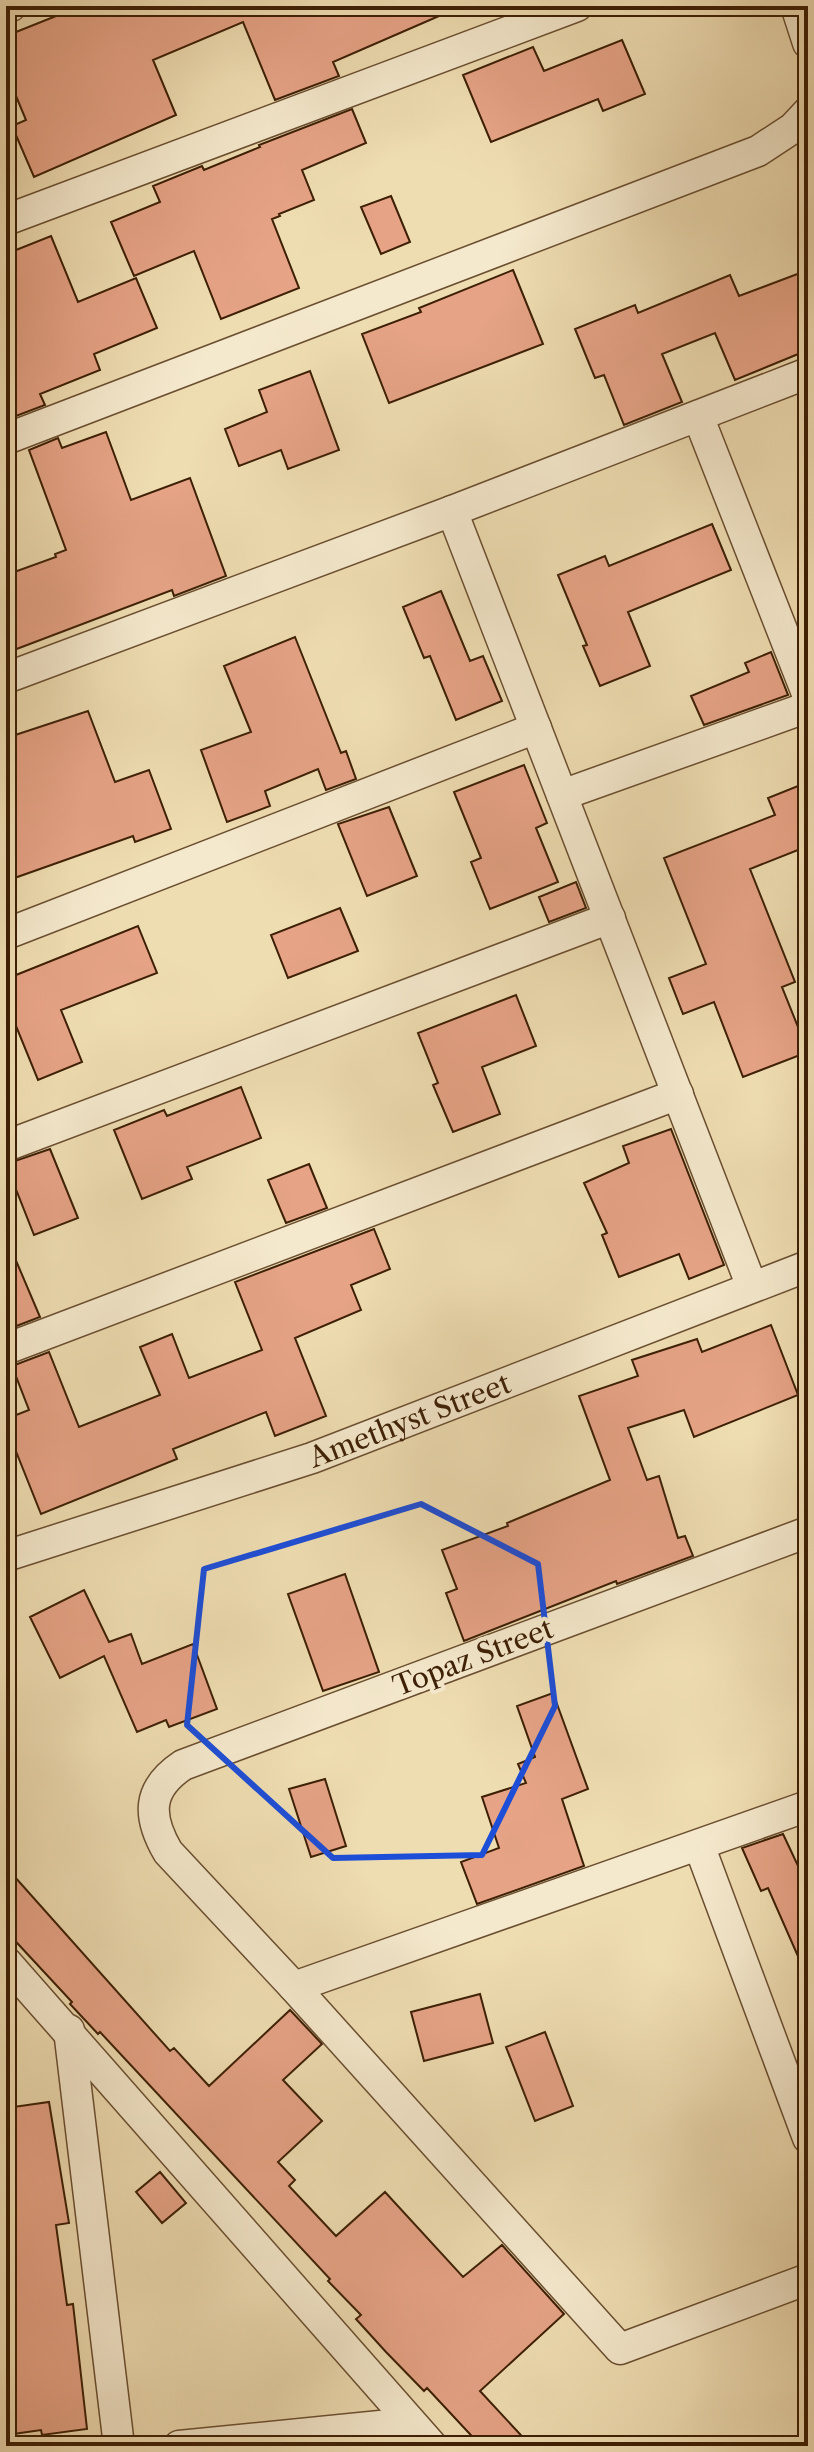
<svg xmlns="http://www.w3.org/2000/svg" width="814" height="2452" viewBox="0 0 814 2452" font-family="'Libre Caslon Text',serif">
  <rect width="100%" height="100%" fill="#efddb2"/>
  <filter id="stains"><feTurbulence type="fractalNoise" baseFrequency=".0025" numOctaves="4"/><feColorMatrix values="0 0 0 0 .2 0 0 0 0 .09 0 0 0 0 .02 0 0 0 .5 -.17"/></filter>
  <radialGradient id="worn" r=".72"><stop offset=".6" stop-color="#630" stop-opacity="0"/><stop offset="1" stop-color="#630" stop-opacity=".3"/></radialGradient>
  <path fill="#e6a386" stroke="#3d1f05" stroke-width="2" d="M 81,6 L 462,6 L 333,62 L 339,76 L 275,100 L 243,22 L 153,60 L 176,115 L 34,177 L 12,126 L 26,120 L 6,72 L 6,36 Z
    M 622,40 L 645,94 L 603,111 L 598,99 L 491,142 L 463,75 L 533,47 L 544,71 Z
    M 352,109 L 366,143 L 302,170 L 314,200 L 279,214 L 280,216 L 272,219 L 299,288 L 221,319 L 194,251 L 134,276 L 111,222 L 160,202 L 153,186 L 202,166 L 204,170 L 260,147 L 259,145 Z
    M 391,196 L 410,242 L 381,254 L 361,207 Z
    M 51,236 L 78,302 L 136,278 L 157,328 L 94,354 L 100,370 L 40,394 L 45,405 L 16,416 L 14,410 L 6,413 L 6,254 Z
    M 513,270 L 543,344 L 389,403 L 362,334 L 421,312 L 419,308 Z
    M 808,270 L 808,350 L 735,380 L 715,333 L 662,354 L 682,402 L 624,425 L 604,375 L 595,378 L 575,329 L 635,305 L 638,313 L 730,275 L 739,296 Z
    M 310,371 L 339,450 L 288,469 L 281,450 L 239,466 L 225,429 L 267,412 L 259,390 Z
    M 106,432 L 131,500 L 190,478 L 226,576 L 174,596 L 172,590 L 6,653 L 6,575 L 56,557 L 55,554 L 66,550 L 29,450 L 58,438 L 62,448 Z
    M 712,524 L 731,570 L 628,612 L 650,666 L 600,686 L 583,646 L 587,645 L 558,575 L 605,556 L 609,566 Z
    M 441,591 L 470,661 L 483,656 L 502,701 L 456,720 L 430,656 L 424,658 L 403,607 Z
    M 295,637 L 341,753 L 346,751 L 356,779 L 326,790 L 318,769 L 265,791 L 270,806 L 227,822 L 201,750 L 251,732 L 224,666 Z
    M 771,652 L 788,695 L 704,725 L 691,696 L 749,672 L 745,663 Z
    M 88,711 L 115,782 L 149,770 L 171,829 L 135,842 L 133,836 L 6,881 L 6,738 Z
    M 524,765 L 547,823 L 536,828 L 558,882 L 490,909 L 471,862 L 481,858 L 454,792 Z
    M 808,782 L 808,846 L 750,869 L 795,982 L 782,987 L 808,1052 L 743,1077 L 714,1002 L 683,1014 L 669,978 L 706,964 L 664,858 L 775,815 L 768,798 Z
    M 389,807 L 417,876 L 367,896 L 338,824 Z
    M 576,882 L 586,908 L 549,922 L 539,897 Z
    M 340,908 L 358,951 L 288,978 L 271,935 Z
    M 138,926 L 157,973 L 61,1010 L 82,1062 L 38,1080 L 14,1021 L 6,1024 L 6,979 Z
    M 516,995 L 536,1046 L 482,1067 L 500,1114 L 453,1132 L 433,1085 L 438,1083 L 418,1033 Z
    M 241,1087 L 261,1138 L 187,1167 L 192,1179 L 142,1199 L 114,1130 L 164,1110 L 167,1116 Z
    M 671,1129 L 724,1265 L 689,1279 L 679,1254 L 619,1277 L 602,1235 L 607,1233 L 584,1183 L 629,1163 L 623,1146 Z
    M 50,1149 L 78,1218 L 34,1235 L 6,1164 Z
    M 309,1164 L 327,1208 L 286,1223 L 268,1180 Z
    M 374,1229 L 390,1269 L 351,1285 L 361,1310 L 295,1338 L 326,1416 L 275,1436 L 266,1412 L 173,1449 L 177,1459 L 41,1514 L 15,1449 L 6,1452 L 6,1419 L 29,1410 L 12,1366 L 49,1352 L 79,1427 L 160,1395 L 140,1347 L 172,1334 L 189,1378 L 262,1350 L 235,1282 Z
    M 6,1237 L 40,1317 L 6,1330 Z
    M 771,1325 L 798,1395 L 694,1437 L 684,1410 L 628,1428 L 647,1480 L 659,1476 L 678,1538 L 685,1536 L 693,1556 L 617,1584 L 616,1581 L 464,1641 L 446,1593 L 457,1589 L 442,1550 L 508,1526 L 507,1523 L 610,1480 L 579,1396 L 638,1376 L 632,1360 L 697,1339 L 702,1352 Z
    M 345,1574 L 379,1672 L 323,1691 L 288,1594 Z
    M 84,1590 L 109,1642 L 131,1634 L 142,1664 L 193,1644 L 217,1709 L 169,1727 L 166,1720 L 137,1732 L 104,1656 L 60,1678 L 30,1617 Z
    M 553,1693 L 588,1789 L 562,1799 L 584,1866 L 477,1904 L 461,1862 L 499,1848 L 482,1797 L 526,1783 L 518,1764 L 535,1757 L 517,1706 Z
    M 325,1779 L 346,1846 L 311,1857 L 289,1789 Z
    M 783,1834 L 808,1887 L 808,1979 L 768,1888 L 761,1891 L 742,1848 Z
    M 6,1867 L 170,2051 L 174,2048 L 209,2086 L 290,2010 L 322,2044 L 283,2080 L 322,2121 L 278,2162 L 295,2180 L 289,2186 L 336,2236 L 385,2192 L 463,2277 L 502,2245 L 564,2314 L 480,2391 L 531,2446 L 481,2446 L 427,2388 L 424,2391 L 386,2352 L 356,2319 L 361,2315 L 328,2281 L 330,2279 L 100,2032 L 98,2034 L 70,2004 L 72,2002 L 6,1931 Z
    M 480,1994 L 493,2043 L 424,2061 L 411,2012 Z
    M 545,2032 L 573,2106 L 535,2121 L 506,2047 Z
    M 49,2102 L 69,2223 L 56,2225 L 67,2305 L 73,2304 L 87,2429 L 42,2435 L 41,2430 L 6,2435 L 6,2108 Z
    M 160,2172 L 186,2203 L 162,2223 L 136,2192 Z"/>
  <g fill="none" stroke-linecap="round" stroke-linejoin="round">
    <defs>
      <g id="street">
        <path d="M 796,6 L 808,43"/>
        <path d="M 6,8 L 11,6"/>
        <path d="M 6,220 L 577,6"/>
        <path d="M 698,416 L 808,696"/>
        <path d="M 6,439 L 758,151 L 793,128 L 808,112"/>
        <path d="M 452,511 L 752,1287"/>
        <path d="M 6,678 L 452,511 L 808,373"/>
        <path d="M 562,795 L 808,707"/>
        <path d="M 6,934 L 536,728"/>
        <path d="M 6,1146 L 610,918"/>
        <path d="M 6,1349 L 678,1094"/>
        <path d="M 808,1532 L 183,1765 C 147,1789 147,1816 168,1852 L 294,1987 L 620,2349 L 808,2279"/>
        <path id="s1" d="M 6,1556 L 312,1458 L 808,1266"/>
        <path d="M 699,1845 L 808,2138"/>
        <path d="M 6,1962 L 432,2446"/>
        <path d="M 294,1987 L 808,1806"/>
        <path d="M 69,2030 L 119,2446"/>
        <path d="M 179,2446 L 410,2423"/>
      </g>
    </defs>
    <use href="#street" stroke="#6a4e30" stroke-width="33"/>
    <use href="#street" stroke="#f5e9cd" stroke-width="30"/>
  </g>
  <path fill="none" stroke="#1d4ed8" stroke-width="6" stroke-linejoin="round" d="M 421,1504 L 538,1564 L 555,1706 L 482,1855 L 333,1858 L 187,1725 L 204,1569 Z"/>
  <g text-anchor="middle" stroke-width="8" stroke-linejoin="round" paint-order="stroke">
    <g font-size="28" fill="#3d1f05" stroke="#f5e9cd">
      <text dy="10" stroke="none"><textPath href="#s1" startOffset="426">Amethyst Street</textPath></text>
      <text transform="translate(473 1657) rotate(-21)" y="10">Topaz Street</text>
    </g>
  </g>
  <rect width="814" height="2452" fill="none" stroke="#efddb2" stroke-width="32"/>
  <rect x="8" y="8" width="798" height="2436" fill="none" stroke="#3d1f05" stroke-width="4"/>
  <rect x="16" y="16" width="782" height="2420" fill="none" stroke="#3d1f05" stroke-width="2"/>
  <rect width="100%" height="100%" filter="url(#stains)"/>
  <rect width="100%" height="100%" fill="url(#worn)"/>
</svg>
